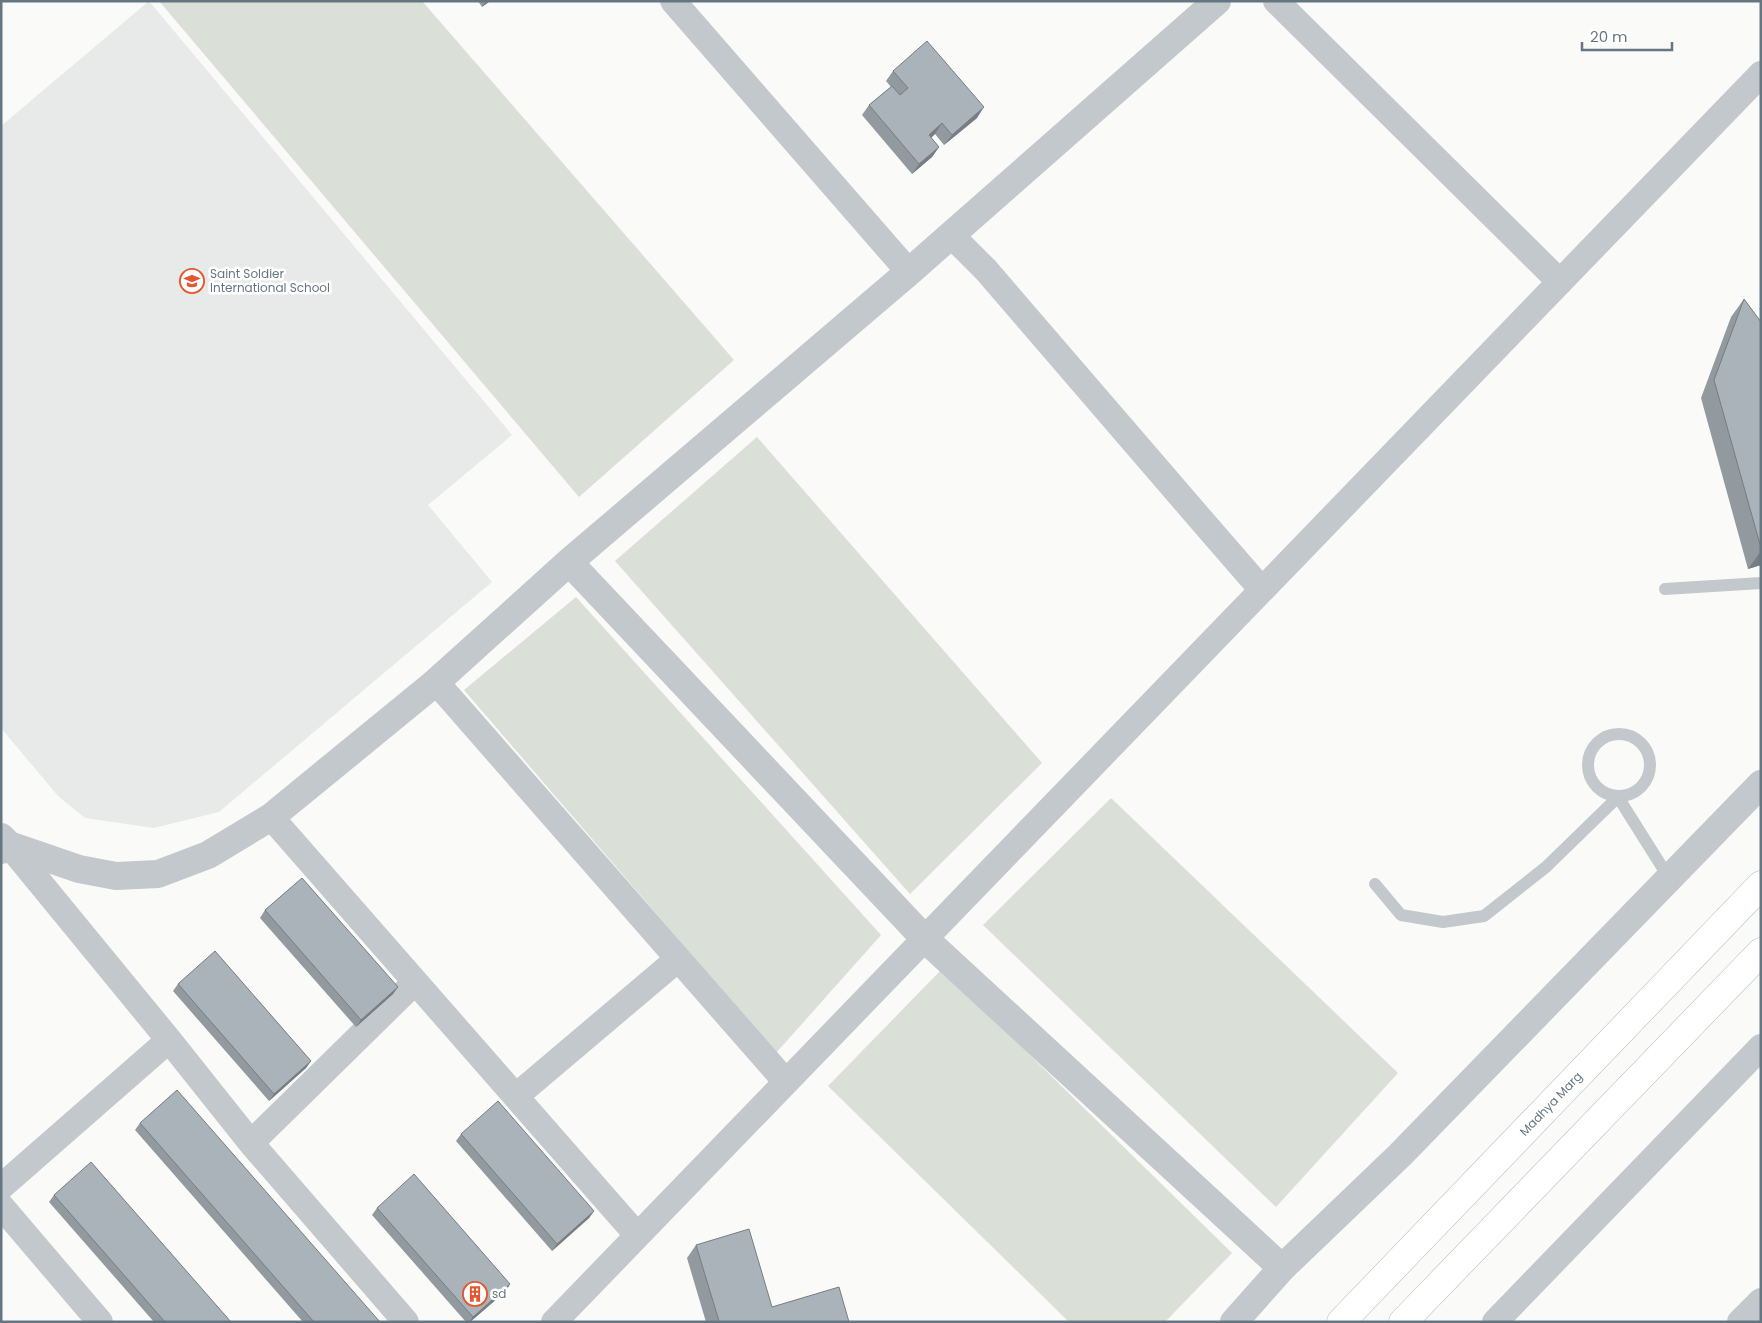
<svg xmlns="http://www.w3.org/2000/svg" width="1762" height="1323" viewBox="0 0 1762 1323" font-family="Poppins,sans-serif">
  <rect width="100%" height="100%" fill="#fafaf8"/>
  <path fill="#e8e9e9" d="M 149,1 L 512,435 L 428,505 L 492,582 L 219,812 L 154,828 L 85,818 L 58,796 L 1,728 L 1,126 Z"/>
  <path fill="#dadfd7" d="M 159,1 L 422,1 L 734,360 L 579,497 Z
    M 757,437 L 1042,763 L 910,894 L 615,561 Z
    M 576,597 L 881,935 L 776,1053 L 464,690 Z
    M 1111,798 L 1398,1073 L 1276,1207 L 983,925 Z
    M 942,969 L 1232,1253 L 1165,1322 L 1069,1322 L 828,1086 Z"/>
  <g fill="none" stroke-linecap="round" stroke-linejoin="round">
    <defs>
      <path id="secondary" d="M 1341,1322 L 1761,885
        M 1403,1322 L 1761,952"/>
    </defs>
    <use href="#secondary" stroke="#b3babf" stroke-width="29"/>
    <path stroke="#c3c8cc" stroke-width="12" d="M 1665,589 L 1761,583
      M1588 765a31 31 0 1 1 62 0a31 31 0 1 1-62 0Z
      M 1375,884 L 1401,915 L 1443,922 L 1484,916 L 1546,867 L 1618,797 L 1669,878"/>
    <path stroke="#c3c8cc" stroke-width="26" d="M 673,1 L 909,272
      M 1276,1 L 1560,282
      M 951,235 L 986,270 L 1203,522 L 1262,590
      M 436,682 L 786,1082
      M 271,817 L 637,1235
      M 2,851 L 9,845 L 169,1040 L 251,1143 L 406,1322
      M 516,1096 L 678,959
      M 251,1143 L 415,982
      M 1,1187 L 169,1040
      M 1,1206 L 100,1322
      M 554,1322 L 1761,74
      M 1495,1322 L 1761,1047
      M 1740,1322 L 1761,1301"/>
    <path stroke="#c3c8cc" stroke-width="28" d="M 569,562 L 925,939 L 1282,1268
      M 1,837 L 9,845 L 79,869 L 116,876 L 158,874 L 208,855 L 271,817 L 436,682 L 569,562 L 909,272 L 1217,1
      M 1234,1322 L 1282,1268 L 1400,1155 L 1761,784"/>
    <use href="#secondary" stroke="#fff" stroke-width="28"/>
  </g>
  <path fill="#929a9f" d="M 478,1 L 490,1 L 482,7 Z
    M 893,71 L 977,118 L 944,145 L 935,134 L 931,138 L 939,147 L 932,157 L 912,174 L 862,115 L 869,105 L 891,87 L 886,81 Z
    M 1744,299 L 1761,322 L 1761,565 L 1748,569 L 1701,398 L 1731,317 Z
    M 265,910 L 398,987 L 393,994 L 356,1027 L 260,918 Z
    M 178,984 L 311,1061 L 306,1068 L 269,1101 L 173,991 Z
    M 140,1123 L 380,1322 L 303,1322 L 135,1130 Z
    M 461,1134 L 594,1211 L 589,1218 L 552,1251 L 456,1141 Z
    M 54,1195 L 231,1322 L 154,1322 L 49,1202 Z
    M 377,1208 L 510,1284 L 506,1291 L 470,1322 L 466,1322 L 372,1215 Z
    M 696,1245 L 772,1307 L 849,1322 L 706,1322 L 687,1258 Z"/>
  <path fill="#777d82" d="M 486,1 L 490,1 L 482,7 Z
    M 984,107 L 977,118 L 944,145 L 952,135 Z
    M 942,123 L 935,134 L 922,146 L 929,135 Z
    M 939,147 L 932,157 L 912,174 L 919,164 Z
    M 1761,551 L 1761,565 L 1748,569 Z
    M 398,987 L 393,994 L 356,1027 L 361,1020 Z
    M 311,1061 L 306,1068 L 269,1101 L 274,1094 Z
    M 594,1211 L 589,1218 L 552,1251 L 557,1244 Z
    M 510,1284 L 506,1291 L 470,1322 L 469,1322 L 473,1317 Z"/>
  <path fill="#aab3b9" stroke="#777d82" d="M 927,41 L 984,107 L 952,135 L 942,123 L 929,135 L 939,147 L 919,164 L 869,105 L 892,86 L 900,95 L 908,88 L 893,71 Z
    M 1744,299 L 1761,322 L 1761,548 L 1714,380 Z
    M 302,878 L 398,987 L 361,1020 L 265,910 Z
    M 215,951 L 311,1061 L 274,1094 L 178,984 Z
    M 177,1090 L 380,1322 L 314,1322 L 140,1123 Z
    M 498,1101 L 594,1211 L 557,1244 L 461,1134 Z
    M 91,1162 L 231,1322 L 165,1322 L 54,1195 Z
    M 414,1174 L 510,1284 L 473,1317 L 377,1208 Z
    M 749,1229 L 772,1307 L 839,1287 L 849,1322 L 717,1322 L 719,1321 L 696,1245 Z"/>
  <defs>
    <symbol id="school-ring" viewBox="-11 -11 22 22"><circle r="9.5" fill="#fff" stroke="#e4572e" stroke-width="1.5"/><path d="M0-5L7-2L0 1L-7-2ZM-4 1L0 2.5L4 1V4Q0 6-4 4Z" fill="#e4572e"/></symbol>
    <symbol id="building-ring" viewBox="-11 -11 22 22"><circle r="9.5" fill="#fff" stroke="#e4572e" stroke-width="1.5"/><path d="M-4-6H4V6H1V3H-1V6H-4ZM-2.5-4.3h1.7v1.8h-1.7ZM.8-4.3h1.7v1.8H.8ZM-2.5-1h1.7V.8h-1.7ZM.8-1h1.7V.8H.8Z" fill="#e4572e"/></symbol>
  </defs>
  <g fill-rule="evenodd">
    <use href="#school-ring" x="178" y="267" width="28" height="28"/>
    <use href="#building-ring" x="461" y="1280" width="28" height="28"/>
  </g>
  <g text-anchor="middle" stroke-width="5" stroke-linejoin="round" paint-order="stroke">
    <g font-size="12" fill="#657683" stroke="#fff" text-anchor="start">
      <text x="210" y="278">Saint Soldier<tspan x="210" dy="14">International School</tspan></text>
      <text x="492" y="1298">sd</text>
    </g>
    <g font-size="12" fill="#657683" stroke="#fff">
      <text transform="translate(1551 1104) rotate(-46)" y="4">Madhya Marg</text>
    </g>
  </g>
  <rect width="1762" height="1323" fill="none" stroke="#657683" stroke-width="5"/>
  <path d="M1582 42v8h90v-8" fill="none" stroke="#657683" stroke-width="2.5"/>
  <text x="1590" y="42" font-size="15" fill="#657683" stroke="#ffffff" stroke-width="4" paint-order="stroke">20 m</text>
</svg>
